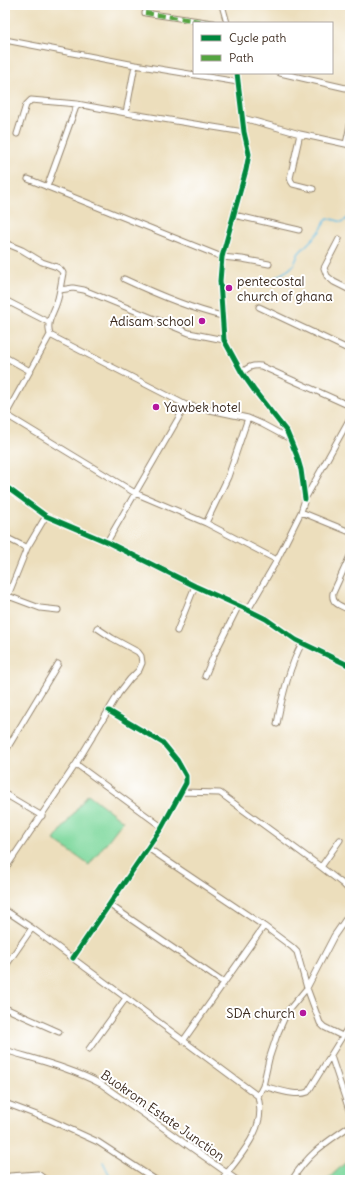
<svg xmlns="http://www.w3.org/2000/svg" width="355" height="1185" viewBox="0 0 355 1185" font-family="Delius,sans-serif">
  <rect width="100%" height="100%" fill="#fff"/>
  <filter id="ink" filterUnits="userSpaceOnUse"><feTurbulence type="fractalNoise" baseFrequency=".025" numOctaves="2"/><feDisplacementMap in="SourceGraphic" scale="8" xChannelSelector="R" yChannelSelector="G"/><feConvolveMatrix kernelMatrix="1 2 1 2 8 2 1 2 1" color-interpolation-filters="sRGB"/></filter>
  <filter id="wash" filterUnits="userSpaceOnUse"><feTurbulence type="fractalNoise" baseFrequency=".012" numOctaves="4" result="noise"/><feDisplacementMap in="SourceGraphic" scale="16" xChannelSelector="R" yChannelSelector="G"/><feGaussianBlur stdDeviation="0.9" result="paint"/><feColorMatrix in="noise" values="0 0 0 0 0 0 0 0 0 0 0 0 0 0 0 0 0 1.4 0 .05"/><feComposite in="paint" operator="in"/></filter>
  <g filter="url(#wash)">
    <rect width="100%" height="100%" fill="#ecdebc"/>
    <path fill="#80d99f" stroke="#5e825e" d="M 88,794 L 123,821 L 89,865 L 54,840 Z
      M 349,1160 L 350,1180 L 326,1180 C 334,1174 341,1166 349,1160 Z"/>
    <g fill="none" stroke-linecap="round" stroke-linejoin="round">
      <path stroke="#66bee3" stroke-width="1.5" d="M 272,280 C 284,270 293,273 298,254 C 305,246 313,239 320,231 C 324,226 323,221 328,218 L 342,222 L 350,217
        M 103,1162 L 112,1180"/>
    </g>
  </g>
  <g filter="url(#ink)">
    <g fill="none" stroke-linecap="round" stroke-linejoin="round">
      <defs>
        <path id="minor" d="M 222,5 L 227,23
          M 145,13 L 213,23
          M 5,40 L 135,65 L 238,82
          M 237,73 L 244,132 L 249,154 L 246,170 L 222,257 L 220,281 L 224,340 L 242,373 L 254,390 L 287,432 L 297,456 L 301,470 L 305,499
          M 280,73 L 350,89
          M 126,113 L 135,65
          M 243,118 L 300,134 L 350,145
          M 17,134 L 26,105 L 31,100 L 77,104 L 126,113 L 244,132
          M 300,134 L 290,178 L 291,181 L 293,184 L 313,189
          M 346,144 L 350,125
          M 28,179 L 222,257 L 242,259 L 269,264
          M 47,187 L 77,104
          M 234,215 L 299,230
          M 339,239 L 324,268 L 327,276 L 334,282 L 350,290
          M 5,243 L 22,250 L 42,262 L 57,267 L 61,270 L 63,273 C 61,283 60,293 57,302 C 53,315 46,321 50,335 L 5,416
          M 124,279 C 156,294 188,308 222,316
          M 60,290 L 73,288 L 84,290 L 189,333 L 224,340
          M 5,300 L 48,322
          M 259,307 L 350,350
          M 50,335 L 186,405 L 248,418 L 262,424 L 290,439
          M 5,357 L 30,371
          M 242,373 C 248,367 252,365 261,366 L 350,406
          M 5,414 L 135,493 L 206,523 L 277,560
          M 5,486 L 46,516 L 107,542 L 195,586 L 248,610 L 266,619 L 296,640 L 350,666
          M 301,512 L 350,532
          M 206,523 L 228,477 L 248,418
          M 5,537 L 27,548
          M 107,542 L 186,405
          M 350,556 L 333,593 C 331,604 341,606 350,610
          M 8,596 L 40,608 L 58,610
          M 5,603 L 27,548 L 46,516
          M 248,610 L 277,560 L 301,512 L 305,499 L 350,418
          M 177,631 L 195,586
          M 205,676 L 213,657 L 239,605
          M 277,724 C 282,696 289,668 302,643
          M 5,752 L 58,664
          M 76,764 L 162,827
          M 181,792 L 220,793 L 321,867 L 343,884 L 350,891
          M 5,794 L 42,816
          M 148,848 L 264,926 L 292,947 L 297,952 L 307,988 L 320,1023 L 324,1027 L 342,1036
          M 321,867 L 340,840
          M 5,869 L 76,764 L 119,693 L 130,679 L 139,670 L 142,663 L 141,656 L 138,652 L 112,638 L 97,628
          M 110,905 L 224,983
          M 5,910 L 32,928 L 258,1096
          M 73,958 L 162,827 L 186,783 L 186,776 L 177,760 L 163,743 L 109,711
          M 5,967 L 32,928
          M 5,1008 L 59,1032
          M 183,1041 L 264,926
          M 89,1049 L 126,998
          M 5,1050 C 37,1060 71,1068 101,1084 L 237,1180
          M 331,1056 L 350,1113
          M 263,1086 C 276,1089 296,1097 308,1092 L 350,1024
          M 5,1103 L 50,1120 L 98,1142 L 156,1180
          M 5,1178 L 10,1176 L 38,1174 L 46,1180
          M 221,1180 C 233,1166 254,1141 258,1123 C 261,1114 260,1105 258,1096 L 263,1086 L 269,1059 L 277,1035 L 287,1012 L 307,988 L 334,936 L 350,913
          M 292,1180 C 308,1154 325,1143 350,1126"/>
      </defs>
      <use href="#minor" stroke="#94846d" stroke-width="7"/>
      <use href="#minor" stroke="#fff" stroke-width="5"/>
      <path stroke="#54a441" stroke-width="4" stroke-dasharray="8 4" stroke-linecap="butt" d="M 145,13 L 213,23"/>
      <defs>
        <path id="cycleway" d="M 237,73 L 244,132 L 249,154 L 246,170 L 222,257 L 220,281 L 224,340 L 242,373 L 254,390 L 287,432 L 297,456 L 301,470 L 305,499
          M 5,486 L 46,516 L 107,542 L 195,586 L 248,610 L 266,619 L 296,640 L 350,666
          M 73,958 L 162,827 L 186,783 L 186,776 L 177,760 L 163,743 L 109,711"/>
      </defs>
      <use href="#cycleway" stroke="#fff" stroke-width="8"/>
      <use href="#cycleway" stroke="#00873e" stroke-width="5"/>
    </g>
  </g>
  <g fill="#b5179e" stroke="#fff" stroke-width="1.5">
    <circle cx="229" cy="288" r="4"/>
    <circle cx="202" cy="321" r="4"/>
    <circle cx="156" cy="407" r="4"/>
    <circle cx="303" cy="1013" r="4"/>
  </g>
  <g text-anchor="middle" stroke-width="4" stroke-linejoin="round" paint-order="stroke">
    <g font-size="13" fill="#3b2a1e" stroke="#fff" text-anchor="start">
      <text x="237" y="286">pentecostal<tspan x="237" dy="15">church of ghana</tspan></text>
      <text x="194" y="326" text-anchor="end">Adisam school</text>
      <text x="164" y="412">Yawbek hotel</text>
      <text x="295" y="1018" text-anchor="end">SDA church</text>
    </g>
    <g font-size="13" fill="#3b2a1e" stroke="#fff">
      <text transform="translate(163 1115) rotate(35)" y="5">Buokrom Estate Junction</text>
    </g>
  </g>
  <rect width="355" height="1185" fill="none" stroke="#fff" stroke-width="20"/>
  <rect x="193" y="22" width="140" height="52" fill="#ffffff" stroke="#b1aaa5"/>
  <rect x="201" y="35" width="20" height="6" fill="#00873e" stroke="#b1aaa5"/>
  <text x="229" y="42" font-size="12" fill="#3b2a1e">Cycle path</text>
  <rect x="201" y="55" width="20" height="6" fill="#54a441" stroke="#b1aaa5"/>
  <text x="229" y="62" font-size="12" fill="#3b2a1e">Path</text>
</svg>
